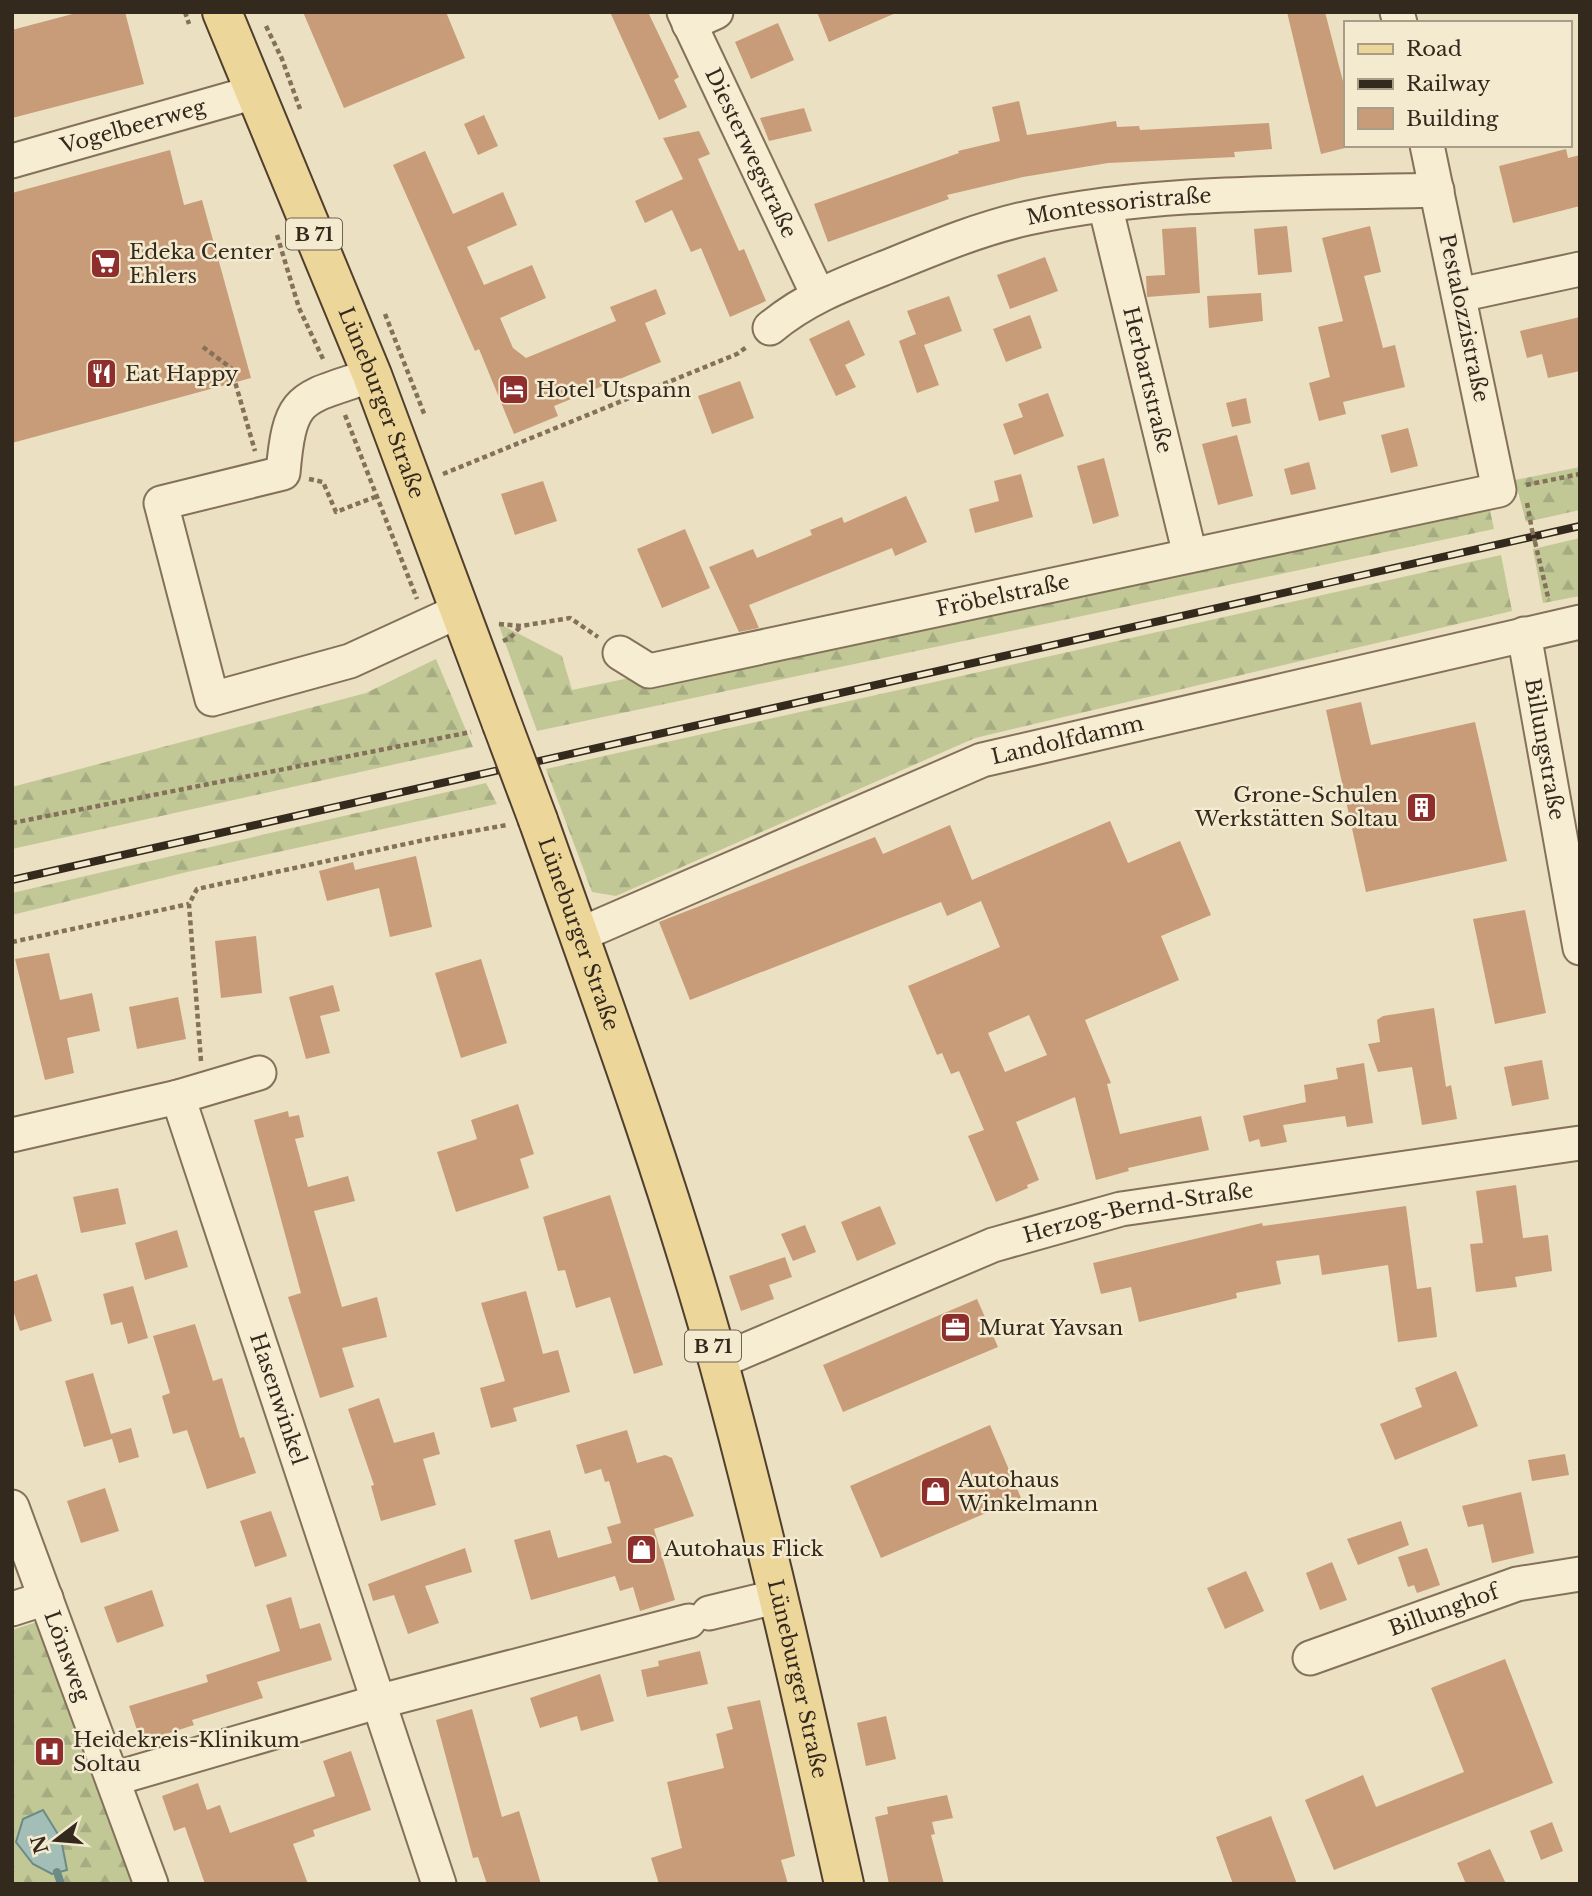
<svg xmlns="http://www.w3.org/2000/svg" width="1592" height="1896" viewBox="0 0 1592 1896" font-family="'Libre Baskerville',serif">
  <defs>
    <pattern id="forest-firs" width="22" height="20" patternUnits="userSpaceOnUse" patternTransform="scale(1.75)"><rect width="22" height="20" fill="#c1c896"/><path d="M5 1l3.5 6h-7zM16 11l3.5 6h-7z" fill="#a6ac81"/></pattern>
  </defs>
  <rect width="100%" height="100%" fill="#ebe0c1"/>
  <path fill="url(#forest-firs)" d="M 1580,467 L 1580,510 L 1526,522 L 1515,480 Z
    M 1487,497 L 1494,529 L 537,731 L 498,623 L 562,656 L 572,690 Z
    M 1580,538 L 1580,596 L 1543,603 L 1533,549 Z
    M 1501,555 L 1512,611 L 975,738 L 616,896 L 592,892 L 546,769 Z
    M 436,659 L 473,747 L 12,849 L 12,787 L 366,693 Z
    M 486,783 L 497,804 L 187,872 L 12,915 L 12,893 Z
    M 40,1621 L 135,1884 L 12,1884 L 12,1630 Z"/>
  <path fill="#a3beb7" stroke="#6b8b84" stroke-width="2" d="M 43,1810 L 61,1839 L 67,1870 L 52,1874 L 33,1864 L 16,1842 L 23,1819 Z"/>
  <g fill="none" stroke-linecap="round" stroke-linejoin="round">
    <path stroke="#6b8b84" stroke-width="8" d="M 57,1872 L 61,1884"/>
  </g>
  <path fill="#c89c78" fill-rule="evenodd" d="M 80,12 L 125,12 L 144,84 L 12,118 L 12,30 Z
    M 303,12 L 446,12 L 465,58 L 344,108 Z
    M 610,12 L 648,12 L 679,77 L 674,80 L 687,107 L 659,120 Z
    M 817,12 L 898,12 L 829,42 Z
    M 1287,12 L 1325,12 L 1345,89 L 1345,148 L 1321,154 Z
    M 778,23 L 794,60 L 751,79 L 735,42 Z
    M 1019,101 L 1027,135 L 1116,121 L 1117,127 L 1139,126 L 1140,130 L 1269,123 L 1272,149 L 1234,152 L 1235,157 L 1108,163 L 1023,177 L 947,195 L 949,199 L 828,242 L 814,204 L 959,153 L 958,151 L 1000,141 L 992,107 Z
    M 804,108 L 812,131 L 769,141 L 760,118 Z
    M 484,115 L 498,146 L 478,155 L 464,124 Z
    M 699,131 L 710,154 L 698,159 L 739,251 L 744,249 L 766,301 L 730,317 L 701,248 L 691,252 L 672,210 L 645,223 L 635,201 L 683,179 L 663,138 Z
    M 1566,149 L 1568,158 L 1580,155 L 1580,206 L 1513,223 L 1499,166 Z
    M 170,150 L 184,205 L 202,200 L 251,378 L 12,443 L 12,193 Z
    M 425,151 L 453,214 L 503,192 L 517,225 L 467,247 L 484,285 L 532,265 L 546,298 L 500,318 L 513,348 L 526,358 L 616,321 L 610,307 L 656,289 L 666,314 L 645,323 L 661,362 L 554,406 L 558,416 L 514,434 L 479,349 L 475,351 L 393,165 Z
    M 1287,226 L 1292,272 L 1258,275 L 1254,229 Z
    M 1370,226 L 1381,272 L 1364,276 L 1383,348 L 1395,345 L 1405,387 L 1343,402 L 1346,414 L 1319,421 L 1309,383 L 1330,377 L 1318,327 L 1343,321 L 1322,238 Z
    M 1196,227 L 1200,293 L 1147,297 L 1146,276 L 1165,275 L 1162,229 Z
    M 1045,257 L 1058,291 L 1010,309 L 997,275 Z
    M 1261,293 L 1263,321 L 1209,328 L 1207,296 Z
    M 949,296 L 962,331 L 924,345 L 939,385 L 917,393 L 899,341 L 916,334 L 907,311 Z
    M 1030,315 L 1042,348 L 1006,362 L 993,329 Z
    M 1580,317 L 1580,371 L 1548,378 L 1542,354 L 1527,358 L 1520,331 Z
    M 849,320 L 865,355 L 845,365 L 856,387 L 836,396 L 809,339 Z
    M 740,381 L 754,418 L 712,434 L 698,396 Z
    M 1048,393 L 1064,436 L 1014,455 L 1003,424 L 1023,417 L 1018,404 Z
    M 1246,398 L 1251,423 L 1232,427 L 1226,403 Z
    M 1408,428 L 1418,466 L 1391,473 L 1381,435 Z
    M 1237,435 L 1253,496 L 1218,505 L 1202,444 Z
    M 1104,458 L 1119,516 L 1093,524 L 1077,466 Z
    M 1309,462 L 1316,489 L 1291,495 L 1284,469 Z
    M 1021,474 L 1033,517 L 975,533 L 969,509 L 999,501 L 994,481 Z
    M 543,481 L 557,521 L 515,535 L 501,494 Z
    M 906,496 L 927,542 L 895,556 L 892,548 L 749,605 L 759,628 L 739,632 L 709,567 L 753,549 L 757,558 L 812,535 L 810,530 L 842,517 L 844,523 Z
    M 685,529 L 710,588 L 662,608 L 637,549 Z
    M 1361,702 L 1371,745 L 1475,722 L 1507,861 L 1366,892 L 1326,710 Z
    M 1110,821 L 1128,863 L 1180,841 L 1211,915 L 1161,936 L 1179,980 L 1085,1020 L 1111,1083 L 1107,1084 L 1120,1134 L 1201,1116 L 1209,1150 L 1128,1168 L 1129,1171 L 1096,1180 L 1075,1097 L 1016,1122 L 1039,1180 L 1027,1185 L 1028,1188 L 996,1202 L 968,1136 L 984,1130 L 959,1071 L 951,1074 L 942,1053 L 937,1055 L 908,986 L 1000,947 L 981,901 L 947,916 L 941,902 L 690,1000 L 659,922 L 875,837 L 883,854 L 950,825 L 972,880 ZM 1029,1015 L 1047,1055 L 1005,1072 L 988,1033 Z
    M 416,856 L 432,927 L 390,937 L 379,888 L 327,901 L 319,871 L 353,862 L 355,870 Z
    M 1525,910 L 1546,1013 L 1495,1024 L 1473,919 Z
    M 256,936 L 262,993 L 221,998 L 215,941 Z
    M 49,953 L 60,1000 L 92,993 L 100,1031 L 67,1038 L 74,1073 L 45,1080 L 15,959 Z
    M 481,959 L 507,1043 L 461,1058 L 435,973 Z
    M 333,985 L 340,1011 L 320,1016 L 330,1053 L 306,1059 L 289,997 Z
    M 178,997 L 186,1039 L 137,1049 L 129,1007 Z
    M 1434,1008 L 1446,1087 L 1451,1085 L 1457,1119 L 1422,1125 L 1412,1067 L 1378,1072 L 1368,1044 L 1380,1042 L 1377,1020 L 1383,1016 Z
    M 1542,1060 L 1549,1099 L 1512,1106 L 1504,1067 Z
    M 1364,1063 L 1373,1123 L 1347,1127 L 1345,1116 L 1283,1125 L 1287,1142 L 1261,1147 L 1259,1139 L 1249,1142 L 1243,1116 L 1306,1102 L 1304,1085 L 1338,1079 L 1336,1068 Z
    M 518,1104 L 534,1154 L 520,1159 L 529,1188 L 456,1212 L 437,1152 L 477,1139 L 471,1120 Z
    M 288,1111 L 289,1117 L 299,1115 L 304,1137 L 295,1139 L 308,1187 L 348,1176 L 355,1201 L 314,1211 L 342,1307 L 377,1297 L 387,1337 L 342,1348 L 354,1387 L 320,1398 L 288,1297 L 301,1293 L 254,1120 Z
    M 1516,1185 L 1523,1238 L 1548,1235 L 1552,1271 L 1515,1277 L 1517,1287 L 1476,1292 L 1470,1244 L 1483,1243 L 1476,1191 Z
    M 118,1188 L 126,1224 L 81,1233 L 73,1197 Z
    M 610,1195 L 663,1365 L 634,1374 L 610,1297 L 576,1308 L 565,1270 L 558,1271 L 543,1217 Z
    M 880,1206 L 896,1244 L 857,1261 L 841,1222 Z
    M 1406,1206 L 1417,1289 L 1431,1287 L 1437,1337 L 1398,1342 L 1388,1265 L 1322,1275 L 1319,1255 L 1276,1261 L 1281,1284 L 1236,1293 L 1237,1298 L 1139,1322 L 1131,1287 L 1101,1294 L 1093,1263 L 1262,1223 L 1263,1226 Z
    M 805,1225 L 816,1252 L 793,1261 L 781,1234 Z
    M 177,1230 L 188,1267 L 145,1280 L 135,1243 Z
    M 785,1257 L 792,1277 L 769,1285 L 774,1299 L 741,1311 L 729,1276 Z
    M 37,1274 L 52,1321 L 20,1331 L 12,1307 L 12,1282 Z
    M 133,1286 L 148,1338 L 128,1344 L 122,1322 L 111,1325 L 103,1294 Z
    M 526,1291 L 543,1354 L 558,1350 L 570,1392 L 513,1408 L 517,1421 L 491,1428 L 480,1388 L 505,1381 L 481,1303 Z
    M 977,1299 L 998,1347 L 843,1412 L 823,1365 Z
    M 195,1324 L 213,1381 L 222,1378 L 240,1438 L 244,1437 L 256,1473 L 207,1489 L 187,1430 L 173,1434 L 162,1396 L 170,1393 L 153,1336 Z
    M 1456,1371 L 1478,1426 L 1395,1460 L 1380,1424 L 1422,1407 L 1415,1388 Z
    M 93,1373 L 111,1434 L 131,1428 L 139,1457 L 119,1463 L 112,1439 L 84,1447 L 65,1381 Z
    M 379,1398 L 394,1443 L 434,1432 L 440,1454 L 423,1459 L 436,1505 L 381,1521 L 371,1486 L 374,1485 L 348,1409 Z
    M 990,1425 L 1021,1498 L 881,1558 L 850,1486 Z
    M 627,1430 L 637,1463 L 665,1455 L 672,1458 L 694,1516 L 654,1529 L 675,1600 L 640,1611 L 633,1587 L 620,1591 L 615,1576 L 531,1600 L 514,1540 L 550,1530 L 558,1558 L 612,1543 L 607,1527 L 621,1523 L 609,1481 L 605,1482 L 601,1469 L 585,1474 L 576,1445 Z
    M 1565,1454 L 1569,1475 L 1532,1481 L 1528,1460 Z
    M 105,1488 L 119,1531 L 81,1543 L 67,1501 Z
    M 1521,1492 L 1534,1553 L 1492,1563 L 1483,1524 L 1468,1527 L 1462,1506 Z
    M 271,1511 L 287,1556 L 255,1567 L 240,1521 Z
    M 1401,1521 L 1409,1545 L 1358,1565 L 1347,1539 Z
    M 465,1548 L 472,1572 L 425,1586 L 439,1623 L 408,1634 L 394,1595 L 373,1601 L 368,1584 Z
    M 1427,1548 L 1440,1585 L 1417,1593 L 1414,1585 L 1408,1587 L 1398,1557 Z
    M 1332,1562 L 1347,1600 L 1320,1610 L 1306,1573 Z
    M 1246,1571 L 1264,1611 L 1225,1629 L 1207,1588 Z
    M 152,1590 L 164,1626 L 117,1643 L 104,1607 Z
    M 291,1597 L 300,1629 L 320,1623 L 332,1660 L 257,1682 L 263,1698 L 192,1720 L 194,1725 L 141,1742 L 129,1706 L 208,1682 L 206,1675 L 280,1651 L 266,1605 Z
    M 700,1651 L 708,1684 L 647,1697 L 641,1670 L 659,1666 L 658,1661 Z
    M 1505,1659 L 1553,1783 L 1334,1870 L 1305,1800 L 1363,1775 L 1376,1807 L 1464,1772 L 1431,1688 Z
    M 600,1674 L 614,1721 L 581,1731 L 577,1716 L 540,1728 L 530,1698 Z
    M 760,1700 L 795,1856 L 781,1860 L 788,1884 L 659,1884 L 651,1858 L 682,1848 L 667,1782 L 724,1768 L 716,1734 L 733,1729 L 727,1707 Z
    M 472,1709 L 502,1817 L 519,1811 L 541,1884 L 487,1884 L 478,1857 L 473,1858 L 436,1720 Z
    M 886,1716 L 896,1759 L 866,1766 L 857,1723 Z
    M 351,1751 L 371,1810 L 313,1830 L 315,1836 L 293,1844 L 308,1884 L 205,1884 L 185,1827 L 174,1831 L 162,1796 L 198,1783 L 207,1810 L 220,1805 L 230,1833 L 335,1796 L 323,1761 Z
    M 947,1795 L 953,1818 L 932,1822 L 935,1834 L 931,1835 L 944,1884 L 889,1884 L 875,1817 L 888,1814 L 887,1807 Z
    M 1271,1816 L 1297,1884 L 1233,1884 L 1216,1837 Z
    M 1552,1822 L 1563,1851 L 1541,1860 L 1530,1831 Z
    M 1490,1849 L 1506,1884 L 1466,1884 L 1457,1863 Z"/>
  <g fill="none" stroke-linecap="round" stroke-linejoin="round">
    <defs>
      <g id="minor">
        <path id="s1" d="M 684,12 L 818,295"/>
        <path d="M 1397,12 L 1400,23"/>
        <path d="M 689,24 L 716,12"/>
        <path id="s2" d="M 12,161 L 255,92"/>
        <path id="s3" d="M 1105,205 L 1190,555"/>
        <path d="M 1459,295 L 1580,269"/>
        <path id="s4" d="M 770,328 C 807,297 849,282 892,265 C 936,247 982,228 1028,218 C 1161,189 1302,194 1437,190"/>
        <path d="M 372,375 C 301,400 290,392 283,473 L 161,503 L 212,699 L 350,661 L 459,611"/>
        <path id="s5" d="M 1524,634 L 1580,948"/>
        <path id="s6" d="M 620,653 L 649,671 L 1499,490 L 1427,145"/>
        <path id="s7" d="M 579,935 L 982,760 L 1580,622"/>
        <path id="s8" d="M 178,1097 L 439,1884"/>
        <path d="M 12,1135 L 178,1097 L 259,1073"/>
        <path id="s9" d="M 718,1362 L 993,1245 L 1121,1209 L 1580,1143"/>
        <path id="s10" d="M 12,1507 L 151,1884"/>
        <path d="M 12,1609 L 46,1598"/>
        <path d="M 709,1613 L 780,1596"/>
        <path id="s11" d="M 1310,1658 L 1517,1584 L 1580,1574"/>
        <path d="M 113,1779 L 377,1702 L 689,1621"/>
      </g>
      <g id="major">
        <path id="s12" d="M 222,12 L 372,375 L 502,724"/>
        <path id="s13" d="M 538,820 C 602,1000 668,1180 719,1364 C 766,1536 805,1710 844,1884"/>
      </g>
    </defs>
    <use href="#minor" stroke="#847159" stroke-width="37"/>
    <use href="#major" stroke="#513f2e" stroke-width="42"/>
    <path stroke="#847159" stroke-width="4.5" stroke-dasharray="5 3.5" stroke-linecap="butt" d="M 185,12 L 189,24
      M 266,26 L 282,59 L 300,109
      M 277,235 L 299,308 L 324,361
      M 385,314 L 425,416
      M 203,347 L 231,368 L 255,451
      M 345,415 L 417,599
      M 443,474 L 737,354 L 748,346
      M 309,479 L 323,482 L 336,512 L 375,497
      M 1526,485 L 1580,474
      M 1527,503 L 1532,530
      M 1535,542 L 1548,597
      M 499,624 L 521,626 L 570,618 L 598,637
      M 503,641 L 510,638 L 521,626
      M 12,823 L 471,732
      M 12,942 L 189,904
      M 201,1061 L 189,904 L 197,889 L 429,839 L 507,825"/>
    <use href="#minor" stroke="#f7edd3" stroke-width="33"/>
    <use href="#major" stroke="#edd69a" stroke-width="38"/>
    <defs>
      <path id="rail" d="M 12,880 L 1580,526"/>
    </defs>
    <use href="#rail" stroke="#34291d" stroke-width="8"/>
    <use href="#rail" stroke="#f3ead0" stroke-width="5" stroke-dasharray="16" stroke-linecap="butt"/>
    <defs>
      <path id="major-bridge" d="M 502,724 L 538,820"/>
    </defs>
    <use href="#major-bridge" stroke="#513f2e" stroke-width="42" stroke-linecap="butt"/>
    <path stroke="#847159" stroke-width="4.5" stroke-dasharray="5 3.5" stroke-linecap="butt" d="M 1532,530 L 1535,542"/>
    <use href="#major-bridge" stroke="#edd69a" stroke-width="38"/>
  </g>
  <defs>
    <symbol id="supermarket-square" viewBox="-11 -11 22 22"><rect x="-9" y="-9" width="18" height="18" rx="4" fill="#8f2f2d" stroke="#f3ead0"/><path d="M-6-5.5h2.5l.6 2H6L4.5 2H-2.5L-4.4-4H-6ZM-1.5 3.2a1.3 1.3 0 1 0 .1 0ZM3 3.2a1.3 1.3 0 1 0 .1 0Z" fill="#fff"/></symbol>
    <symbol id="restaurant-square" viewBox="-11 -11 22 22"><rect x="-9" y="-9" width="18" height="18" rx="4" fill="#8f2f2d" stroke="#f3ead0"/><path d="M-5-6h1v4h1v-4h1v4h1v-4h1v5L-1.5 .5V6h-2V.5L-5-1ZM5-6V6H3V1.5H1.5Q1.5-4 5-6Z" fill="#fff"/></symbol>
    <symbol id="hotel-square" viewBox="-11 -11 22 22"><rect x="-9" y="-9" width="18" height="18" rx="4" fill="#8f2f2d" stroke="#f3ead0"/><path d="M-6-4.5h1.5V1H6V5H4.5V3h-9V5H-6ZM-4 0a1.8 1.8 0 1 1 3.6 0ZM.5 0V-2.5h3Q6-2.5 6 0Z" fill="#fff"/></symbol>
    <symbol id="building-square" viewBox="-11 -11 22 22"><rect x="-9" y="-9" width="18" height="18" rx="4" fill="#8f2f2d" stroke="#f3ead0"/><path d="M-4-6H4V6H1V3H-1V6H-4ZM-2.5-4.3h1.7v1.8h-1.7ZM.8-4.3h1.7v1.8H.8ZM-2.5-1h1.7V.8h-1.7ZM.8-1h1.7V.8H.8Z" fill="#fff"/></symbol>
    <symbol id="office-square" viewBox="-11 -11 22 22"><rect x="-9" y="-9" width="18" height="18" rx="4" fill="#8f2f2d" stroke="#f3ead0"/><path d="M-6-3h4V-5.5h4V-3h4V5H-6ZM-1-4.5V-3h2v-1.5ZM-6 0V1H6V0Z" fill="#fff"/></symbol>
    <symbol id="shop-square" viewBox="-11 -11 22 22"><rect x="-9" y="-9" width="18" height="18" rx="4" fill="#8f2f2d" stroke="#f3ead0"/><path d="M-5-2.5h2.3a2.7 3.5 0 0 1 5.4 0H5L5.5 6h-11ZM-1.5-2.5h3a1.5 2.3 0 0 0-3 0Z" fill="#fff"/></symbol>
    <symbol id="hospital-square" viewBox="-11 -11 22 22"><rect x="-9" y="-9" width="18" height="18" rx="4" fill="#8f2f2d" stroke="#f3ead0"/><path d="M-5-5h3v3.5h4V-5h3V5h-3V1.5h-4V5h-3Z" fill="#fff"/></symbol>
  </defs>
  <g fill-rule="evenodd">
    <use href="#supermarket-square" x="88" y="246" width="35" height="35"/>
    <use href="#restaurant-square" x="84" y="356" width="35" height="35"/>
    <use href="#hotel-square" x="496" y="372" width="35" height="35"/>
    <use href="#building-square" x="1404" y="790" width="35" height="35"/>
    <use href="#office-square" x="938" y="1310" width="35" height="35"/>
    <use href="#shop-square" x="918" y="1474" width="35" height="35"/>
    <use href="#shop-square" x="624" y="1532" width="35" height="35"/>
    <use href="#hospital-square" x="32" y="1734" width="35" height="35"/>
  </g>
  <g text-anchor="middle" stroke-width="5" stroke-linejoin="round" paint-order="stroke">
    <g fill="#f3ead0" stroke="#6d6353" stroke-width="2">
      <rect x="286" y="218.5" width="56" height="31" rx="5"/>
      <rect x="685" y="1330.5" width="56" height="31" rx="5"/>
    </g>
    <g font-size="19" font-weight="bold" fill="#34291d">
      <text x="314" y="241">B 71</text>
      <text x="713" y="1353">B 71</text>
    </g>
    <g font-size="21" fill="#34291d" stroke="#f3ead0">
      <text dy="7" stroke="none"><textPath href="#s2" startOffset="126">Vogelbeerweg</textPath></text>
      <text dy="7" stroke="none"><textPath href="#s1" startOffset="156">Diesterwegstraße</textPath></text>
      <text dy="7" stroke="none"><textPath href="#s4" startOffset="374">Montessoristraße</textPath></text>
      <text transform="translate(1464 318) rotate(78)" y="7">Pestalozzistraße</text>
      <text dy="7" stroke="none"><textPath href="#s3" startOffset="180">Herbartstraße</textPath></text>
      <text dy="7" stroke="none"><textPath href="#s12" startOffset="422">Lüneburger Straße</textPath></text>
      <text dy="7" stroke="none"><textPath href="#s6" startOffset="396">Fröbelstraße</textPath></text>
      <text dy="7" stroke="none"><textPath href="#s7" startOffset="527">Landolfdamm</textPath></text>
      <text dy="7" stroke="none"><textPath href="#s5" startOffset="117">Billungstraße</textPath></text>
      <text dy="7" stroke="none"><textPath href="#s13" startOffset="121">Lüneburger Straße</textPath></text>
      <text dy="7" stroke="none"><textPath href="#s9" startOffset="448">Herzog-Bernd-Straße</textPath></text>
      <text dy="7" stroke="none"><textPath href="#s8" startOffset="318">Hasenwinkel</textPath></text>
      <text dy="7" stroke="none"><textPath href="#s11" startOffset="142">Billunghof</textPath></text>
      <text dy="7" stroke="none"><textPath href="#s10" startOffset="159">Lönsweg</textPath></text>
      <text dy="7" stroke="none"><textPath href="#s13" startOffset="898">Lüneburger Straße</textPath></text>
    </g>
    <g font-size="21" fill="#34291d" stroke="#f3ead0" text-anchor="start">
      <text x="129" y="259">Edeka Center<tspan x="129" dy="24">Ehlers</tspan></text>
      <text x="125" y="381">Eat Happy</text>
      <text x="536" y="397">Hotel Utspann</text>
      <text x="1398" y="802" text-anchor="end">Grone-Schulen<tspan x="1398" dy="24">Werkstätten Soltau</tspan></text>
      <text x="979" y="1335">Murat Yavsan</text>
      <text x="958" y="1487">Autohaus<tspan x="958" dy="24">Winkelmann</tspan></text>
      <text x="664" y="1556">Autohaus Flick</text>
      <text x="73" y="1747">Heidekreis-Klinikum<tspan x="73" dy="24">Soltau</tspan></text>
    </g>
  </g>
  <rect width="1592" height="1896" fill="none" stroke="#34291d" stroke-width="28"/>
  <rect x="1344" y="21" width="228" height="126" fill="#f3ead0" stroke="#a79d88" stroke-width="2"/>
  <rect x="1358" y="44" width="35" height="10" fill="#edd69a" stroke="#a79d88" stroke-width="2"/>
  <text x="1406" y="56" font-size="21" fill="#34291d">Road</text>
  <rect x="1358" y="79" width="35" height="10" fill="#34291d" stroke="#a79d88" stroke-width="2"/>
  <text x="1406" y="91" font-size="21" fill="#34291d">Railway</text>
  <rect x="1358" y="108" width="35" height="21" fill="#c89c78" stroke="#a79d88" stroke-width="2"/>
  <text x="1406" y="126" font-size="21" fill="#34291d">Building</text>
  <g transform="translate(56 1840) rotate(254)" stroke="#f3ead0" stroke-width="5" paint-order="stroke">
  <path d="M0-5L12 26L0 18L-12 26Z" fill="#34291d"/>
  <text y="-10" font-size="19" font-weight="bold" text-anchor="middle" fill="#34291d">N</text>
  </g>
</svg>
